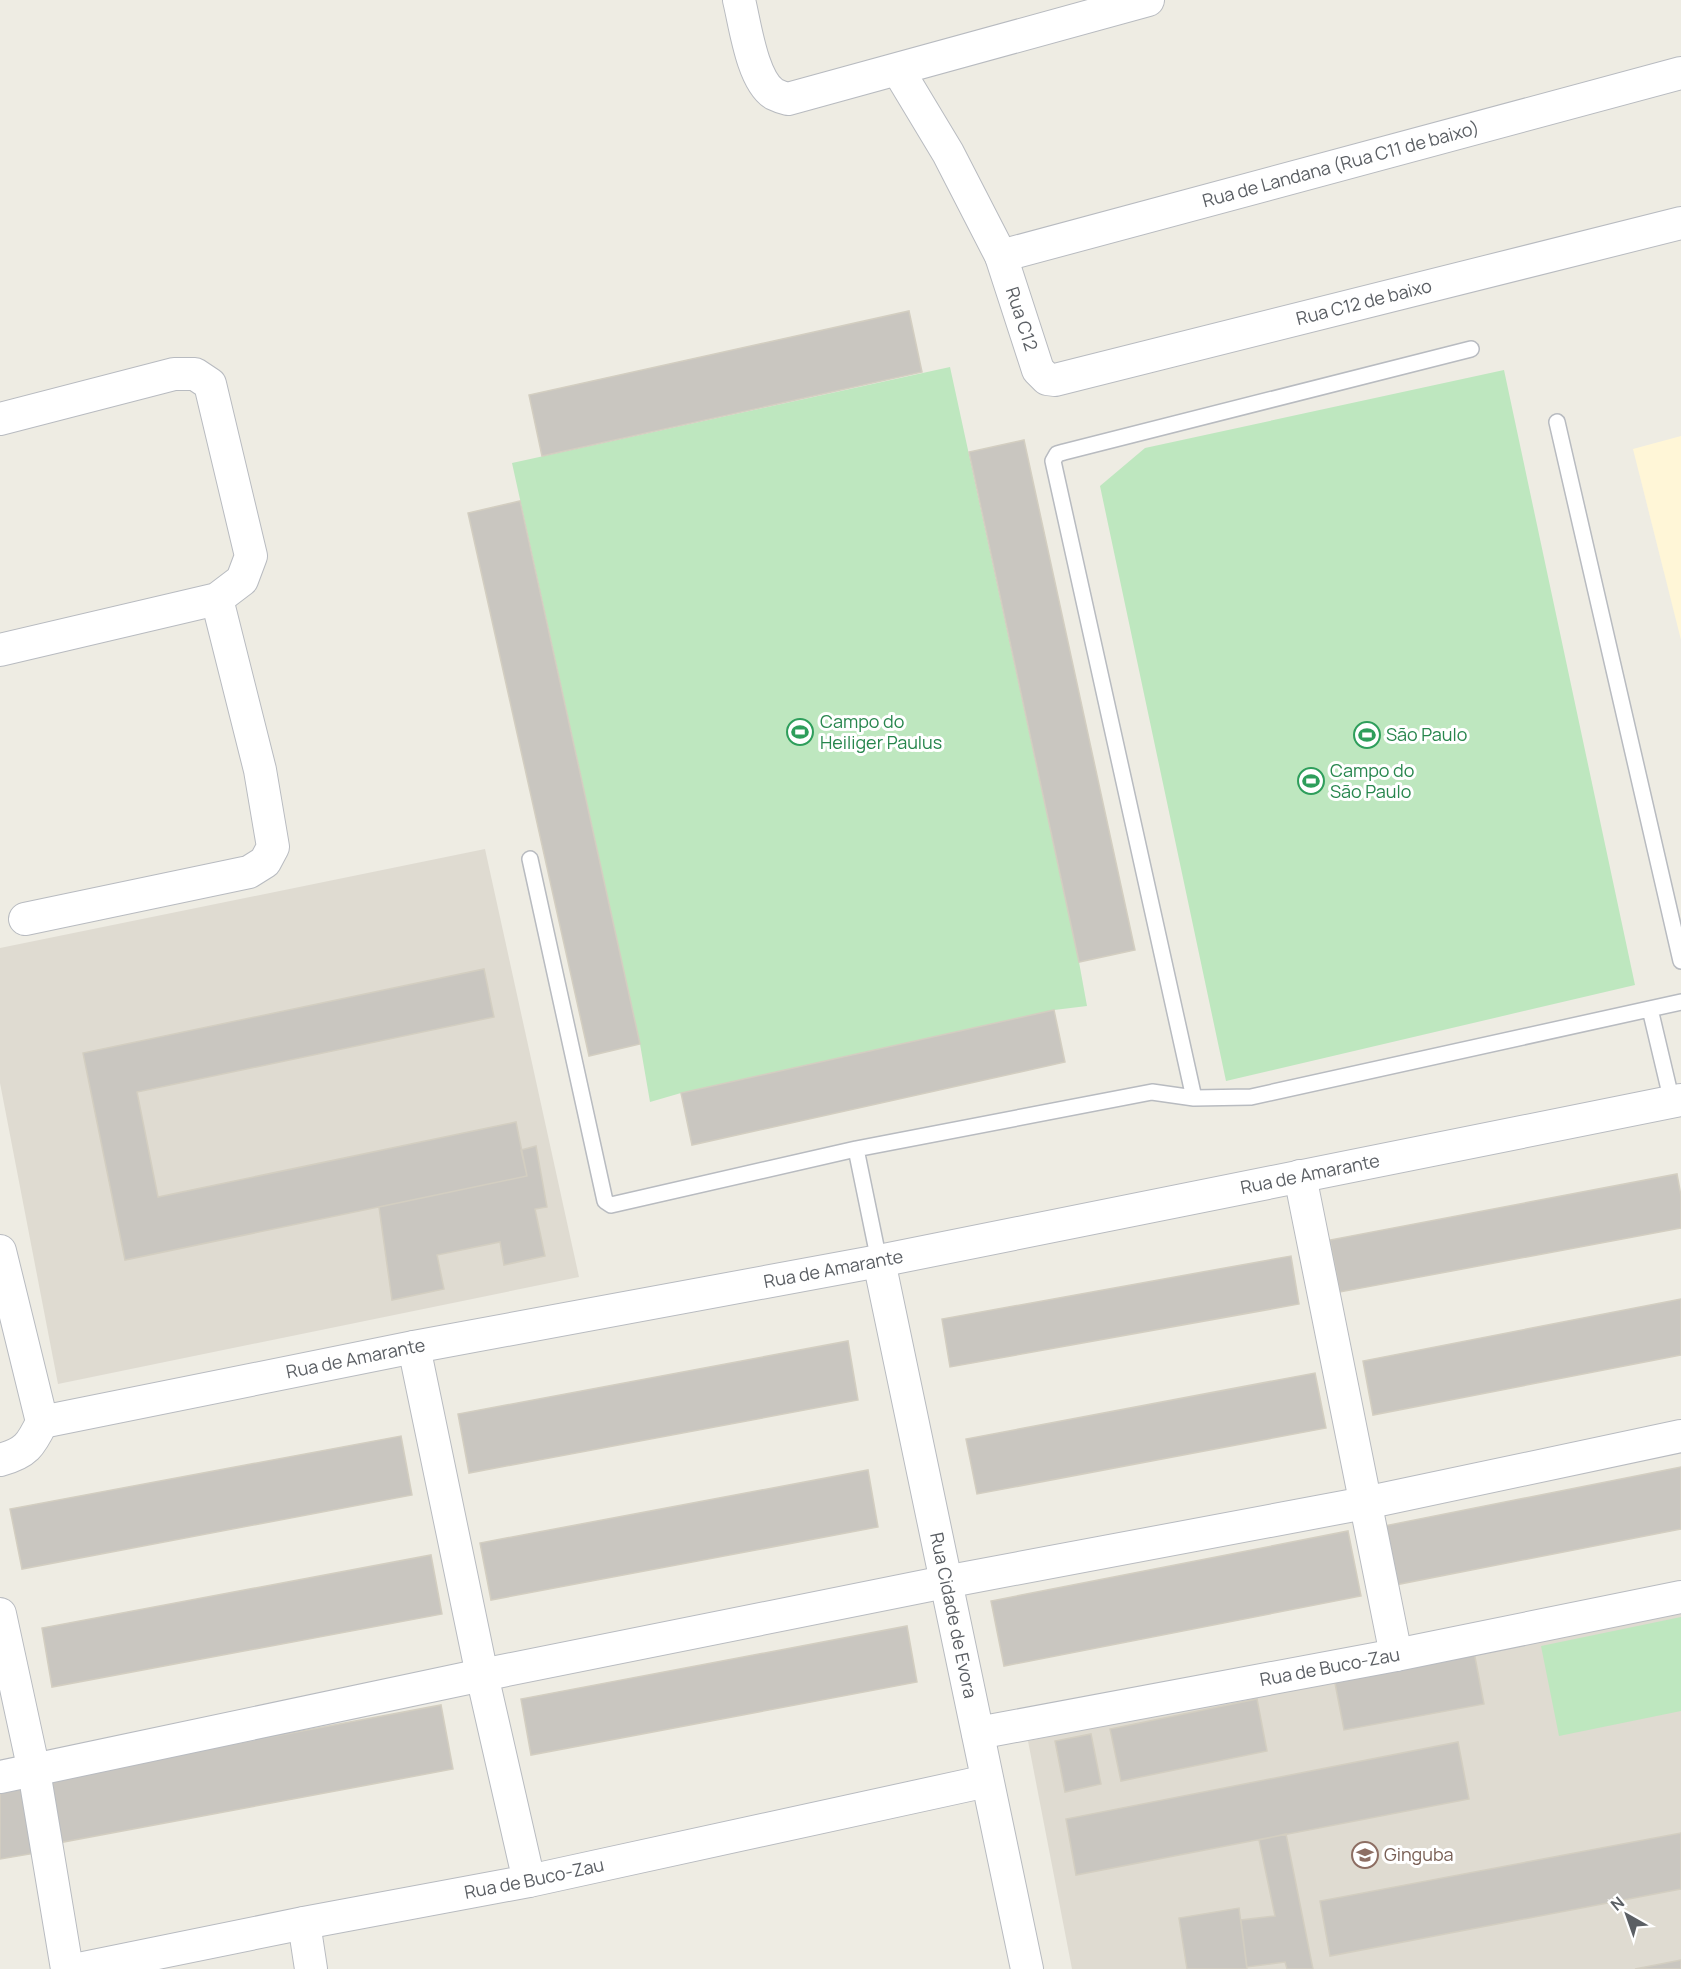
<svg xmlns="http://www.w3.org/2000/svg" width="1681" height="1969" viewBox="0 0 1681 1969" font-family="Manrope,sans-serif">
  <rect width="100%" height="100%" fill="#eeece3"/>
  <path fill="#fff6d7" d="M 1681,436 L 1681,640 L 1633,449 Z"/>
  <path fill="#dfdbd1" d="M 485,849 L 579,1277 L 58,1384 L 0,1083 L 0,948 Z
    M 1681,1610 L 1681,1969 L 1072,1969 L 1028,1741 L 1334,1678 Z"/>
  <path fill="#bee7bf" d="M 950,367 L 1079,962 L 1087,1006 L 1054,1010 L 681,1093 L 650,1102 L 640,1044 L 512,463 Z
    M 1504,370 L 1635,985 L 1226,1081 L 1100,486 L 1145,448 Z
    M 1681,1617 L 1681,1711 L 1559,1736 L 1541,1646 Z"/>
  <path fill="#c9c6c0" stroke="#d3cec1" stroke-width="1.5" d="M 909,311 L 922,372 L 542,456 L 529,395 Z
    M 1024,440 L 1135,950 L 1079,962 L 969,452 Z
    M 520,501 L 640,1044 L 589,1056 L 468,513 Z
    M 484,969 L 494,1017 L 137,1092 L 158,1197 L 516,1122 L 527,1176 L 125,1260 L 83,1053 Z
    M 1054,1010 L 1065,1062 L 692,1145 L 681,1093 Z
    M 536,1146 L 547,1207 L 535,1209 L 545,1256 L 504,1265 L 500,1242 L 437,1255 L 444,1289 L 392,1300 L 379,1207 L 527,1176 L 521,1150 Z
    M 1677,1174 L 1681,1196 L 1681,1228 L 1340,1292 L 1330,1240 Z
    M 1291,1256 L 1299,1304 L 950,1367 L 942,1319 Z
    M 1681,1299 L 1681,1355 L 1373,1415 L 1363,1361 Z
    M 848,1341 L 858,1400 L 469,1473 L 458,1414 Z
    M 1315,1373 L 1326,1428 L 977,1494 L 966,1439 Z
    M 401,1436 L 412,1495 L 22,1569 L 10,1509 Z
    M 1681,1467 L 1681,1529 L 1395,1585 L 1384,1526 Z
    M 868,1470 L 878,1527 L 491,1600 L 480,1543 Z
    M 1348,1531 L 1361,1596 L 1004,1666 L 991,1601 Z
    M 431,1555 L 442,1614 L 52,1687 L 42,1628 Z
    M 907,1626 L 917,1682 L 531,1755 L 521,1699 Z
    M 1474,1652 L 1484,1704 L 1344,1730 L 1334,1678 Z
    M 1257,1699 L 1267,1751 L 1121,1781 L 1110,1729 Z
    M 441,1705 L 453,1769 L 58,1843 L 46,1779 Z
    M 1091,1734 L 1101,1784 L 1065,1792 L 1055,1741 Z
    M 1458,1742 L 1469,1799 L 1076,1875 L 1066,1819 Z
    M 23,1787 L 36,1853 L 0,1859 L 0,1792 Z
    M 1681,1833 L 1681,1889 L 1330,1956 L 1320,1901 Z
    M 1286,1834 L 1313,1969 L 1287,1969 L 1285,1962 L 1247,1967 L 1241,1920 L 1275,1916 L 1259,1840 Z
    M 1239,1908 L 1247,1969 L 1187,1969 L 1179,1918 Z
    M 1681,1960 L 1681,1969 L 1635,1969 Z"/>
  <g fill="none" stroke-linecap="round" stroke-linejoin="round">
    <defs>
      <path id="lane" d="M 1557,422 L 1681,961
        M 530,859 L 605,1201 L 611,1205 L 856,1149 L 1152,1092 L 1194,1098 L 1251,1097 L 1681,1002
        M 1650,1009 L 1672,1102
        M 1194,1098 L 1053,461 L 1057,454 L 1064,452 L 1471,349
        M 856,1149 L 879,1261"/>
      <g id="street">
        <path d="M 739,0 C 745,24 752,80 774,94 C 778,96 784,98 788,99 L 1148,0"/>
        <path id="s1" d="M 898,70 L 948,153 L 1001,256 L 1038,370 L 1047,379 L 1055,380 L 1681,223"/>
        <path id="s2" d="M 1001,256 L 1681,73"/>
        <path d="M 0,419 L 174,374 L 195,374 L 210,384 L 251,556 L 242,580 L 217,599 L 0,650"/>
        <path d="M 25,919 L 249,872 L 265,862 L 273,847 L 260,770 L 217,599"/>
        <path d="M 1300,1176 L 1396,1655"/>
        <path d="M 0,1251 L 42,1422"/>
        <path id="s3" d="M 879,1261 L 1027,1969"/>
        <path d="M 414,1347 L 482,1675 L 529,1881"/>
        <path id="s4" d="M 42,1422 L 414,1347 L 879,1261 L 1681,1100"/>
        <path d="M 0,1460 C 26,1453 31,1445 42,1422"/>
        <path d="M 0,1614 L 34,1771 L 67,1969"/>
        <path id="s5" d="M 978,1733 L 1396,1655 L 1681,1597"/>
        <path d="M 0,1777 L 482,1675 L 945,1582 L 1365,1503 L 1681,1436"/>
        <path d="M 304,1923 L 311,1969"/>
        <path id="s6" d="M 79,1969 L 304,1923 L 529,1881 L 987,1781"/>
      </g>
    </defs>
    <use href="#lane" stroke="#b8bbc0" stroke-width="18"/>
    <use href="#street" stroke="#b8bbc0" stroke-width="34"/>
    <use href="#lane" stroke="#fff" stroke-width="15"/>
    <use href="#street" stroke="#fff" stroke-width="32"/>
  </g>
  <defs>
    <symbol id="stadium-ring" viewBox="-11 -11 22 22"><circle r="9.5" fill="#fff" stroke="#2e9e5b" stroke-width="1.5"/><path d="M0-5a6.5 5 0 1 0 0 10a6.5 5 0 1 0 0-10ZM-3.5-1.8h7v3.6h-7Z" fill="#2e9e5b"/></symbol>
    <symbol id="school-ring" viewBox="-11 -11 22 22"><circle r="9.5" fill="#fff" stroke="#8d6e63" stroke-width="1.5"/><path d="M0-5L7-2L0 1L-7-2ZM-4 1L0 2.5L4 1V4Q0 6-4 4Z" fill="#8d6e63"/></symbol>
  </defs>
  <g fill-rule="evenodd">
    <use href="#stadium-ring" x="785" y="717" width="30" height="30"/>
    <use href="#stadium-ring" x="1352" y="720" width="30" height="30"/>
    <use href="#stadium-ring" x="1296" y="766" width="30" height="30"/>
    <use href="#school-ring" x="1350" y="1840" width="30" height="30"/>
  </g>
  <g text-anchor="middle" stroke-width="6" stroke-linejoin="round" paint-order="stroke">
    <g font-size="18" fill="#5b5f64" stroke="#fff">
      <text dy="6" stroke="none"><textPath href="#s2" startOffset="352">Rua de Landana (Rua C11 de baixo)</textPath></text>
      <text dy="6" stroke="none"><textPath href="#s1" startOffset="672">Rua C12 de baixo</textPath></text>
      <text dy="6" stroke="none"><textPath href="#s1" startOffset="279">Rua C12</textPath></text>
      <text dy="6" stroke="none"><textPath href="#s4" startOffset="1292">Rua de Amarante</textPath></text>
      <text dy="6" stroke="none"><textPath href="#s4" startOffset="806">Rua de Amarante</textPath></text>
      <text dy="6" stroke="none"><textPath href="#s4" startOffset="320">Rua de Amarante</textPath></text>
      <text dy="6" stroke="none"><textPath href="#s3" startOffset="362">Rua Cidade de Evora</textPath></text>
      <text dy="6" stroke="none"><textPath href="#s5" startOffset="358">Rua de Buco-Zau</textPath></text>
      <text dy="6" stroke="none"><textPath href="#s6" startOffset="464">Rua de Buco-Zau</textPath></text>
    </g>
    <g font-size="18" fill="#27864d" stroke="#fff" text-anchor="start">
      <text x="820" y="728">Campo do<tspan x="820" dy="21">Heiliger Paulus</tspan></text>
      <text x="1386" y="741">São Paulo</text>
      <text x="1330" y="777">Campo do<tspan x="1330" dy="21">São Paulo</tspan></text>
    </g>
    <g font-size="18" fill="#785e54" stroke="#fff" text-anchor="start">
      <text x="1384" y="1861">Ginguba</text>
    </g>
  </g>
  <g transform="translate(1627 1915) rotate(320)" stroke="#ffffff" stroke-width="4.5" paint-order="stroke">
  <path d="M0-4.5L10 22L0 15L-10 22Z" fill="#5b5f64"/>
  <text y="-9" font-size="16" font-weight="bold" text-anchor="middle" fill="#5b5f64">N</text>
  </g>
</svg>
